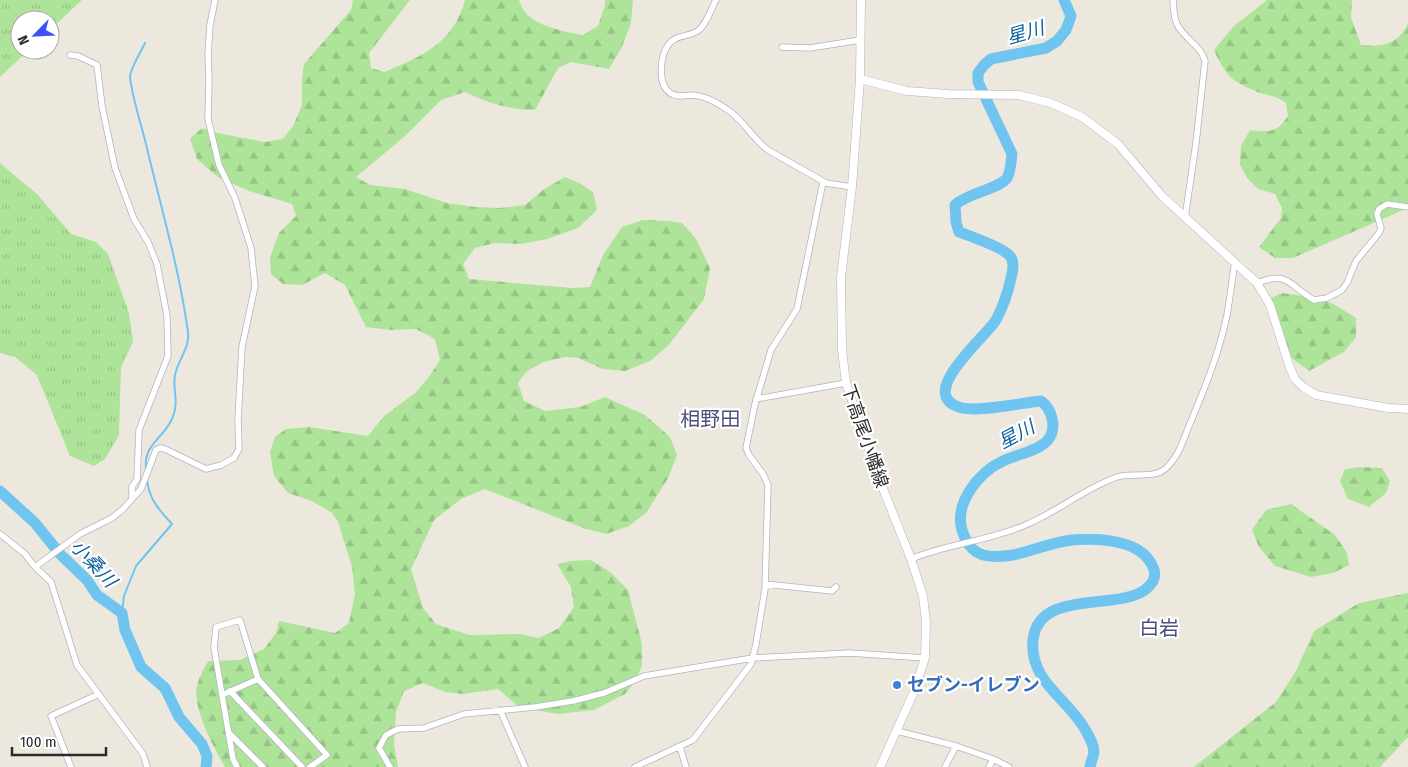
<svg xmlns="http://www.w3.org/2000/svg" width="1408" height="767" viewBox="0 0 1408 767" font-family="'Fira Sans Condensed','Noto Sans JP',sans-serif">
  <defs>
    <pattern id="grass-tufts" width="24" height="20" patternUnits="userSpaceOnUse" patternTransform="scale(1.25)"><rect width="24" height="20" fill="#ade499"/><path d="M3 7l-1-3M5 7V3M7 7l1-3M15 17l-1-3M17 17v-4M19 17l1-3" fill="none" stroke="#95c484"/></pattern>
    <pattern id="forest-firs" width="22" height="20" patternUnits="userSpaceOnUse" patternTransform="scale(1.25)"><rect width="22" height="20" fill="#ade499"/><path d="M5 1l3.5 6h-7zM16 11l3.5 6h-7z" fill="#95c484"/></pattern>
  </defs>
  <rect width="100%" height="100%" fill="#ede8dd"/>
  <path fill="url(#grass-tufts)" d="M 0,0 L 82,0 L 50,30 L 50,20 L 20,20 L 20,50 L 29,50 L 0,77 Z
    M 0,161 L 1,164 L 37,194 L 71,234 L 96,242 L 108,254 L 129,313 L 133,342 L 121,367 L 119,435 L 105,459 L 94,466 L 70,456 L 37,375 L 15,357 L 0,353 Z"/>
  <path fill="url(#forest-firs)" d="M 353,0 L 410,0 L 369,53 L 371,68 L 384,72 C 421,57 454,43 465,0 L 519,0 C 520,3 522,8 524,11 C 535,26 565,32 583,35 L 598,26 L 605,5 L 605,0 L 633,0 L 631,23 L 622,47 L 609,69 L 571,62 L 558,68 L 535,110 C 510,110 488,103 465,92 L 441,100 L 405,136 L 356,177 L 370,185 L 405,189 L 447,203 L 475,207 L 500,208 L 525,205 L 543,190 L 565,177 L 581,184 L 593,192 L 597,210 L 578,228 L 547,239 L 521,244 L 494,243 L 475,248 L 463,264 L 469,279 L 573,288 L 590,287 L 603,255 L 622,227 L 643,220 L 668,221 L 682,223 L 696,239 L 710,268 L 704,299 L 668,346 L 650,361 L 625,371 L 603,369 L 578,358 L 565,357 L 543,362 L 526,372 L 518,383 L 524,401 L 545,411 L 580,407 L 605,397 L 645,415 L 670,437 L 677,455 L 668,478 L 647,512 L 629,526 L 606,534 L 586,529 L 485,489 L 461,499 L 434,520 L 411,569 L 423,608 L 436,624 L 469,635 L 520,634 L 539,638 L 559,628 L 574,607 L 571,587 L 557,564 L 571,561 L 591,560 L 610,572 L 628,590 L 642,644 L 642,666 L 634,683 L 625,694 L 594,710 L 557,714 L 519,707 L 498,689 L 463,694 L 445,692 L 423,683 L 404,691 L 396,712 L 394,745 L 398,767 L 225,767 C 214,748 192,708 197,686 C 199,677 204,669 208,661 L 240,660 L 264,649 L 276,633 L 279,621 L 335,633 L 349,623 L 355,594 L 352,567 L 338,522 L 332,513 L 312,501 L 288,493 L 274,476 L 270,452 L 275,437 L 286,429 L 309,427 L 368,436 L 384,416 L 415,393 L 429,377 L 440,360 L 435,339 L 416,329 L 391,330 L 366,327 L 345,285 L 325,273 L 302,285 L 283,284 L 271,274 L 270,257 L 279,233 L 296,216 L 292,204 L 249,191 L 219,178 L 197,159 L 190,139 L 202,128 L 217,133 L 265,142 L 283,139 L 293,126 L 302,105 L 302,78 L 304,64 L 351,10 Z
    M 1267,0 L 1352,0 L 1351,17 L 1361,45 C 1383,47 1397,45 1408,24 L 1408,208 L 1293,258 L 1275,258 L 1259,247 L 1281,218 L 1282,208 L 1275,194 L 1258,189 L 1247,178 L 1240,165 L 1241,146 L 1250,130 C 1269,132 1277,133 1288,116 L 1286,103 C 1273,94 1266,96 1253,90 C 1230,81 1224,72 1214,50 L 1234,26 Z
    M 1282,293 L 1320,298 L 1337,306 L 1356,318 L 1356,337 L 1344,352 L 1309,371 L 1290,357 L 1275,332 L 1268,311 L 1271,298 Z
    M 1360,467 L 1382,468 L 1390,481 L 1386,493 L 1369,507 L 1348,499 L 1340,481 L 1345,469 Z
    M 1291,504 L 1335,535 L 1347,553 L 1349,565 L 1333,573 L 1311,577 L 1275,566 L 1259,547 L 1252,530 L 1266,510 Z
    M 1408,593 L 1408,737 L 1380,767 L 1194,767 L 1276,702 L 1296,671 L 1314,631 L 1359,603 Z"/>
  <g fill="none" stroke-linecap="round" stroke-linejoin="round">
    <path stroke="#70c4f0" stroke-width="2" d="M 145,43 C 141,51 130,70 130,77 C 132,96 140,121 145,140 C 160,204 179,267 188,332 C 190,348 178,360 175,375 C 172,390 180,401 172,419 C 163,439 143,444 146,470
      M 122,613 L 124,596 L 136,566 L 172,524 C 159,510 149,499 147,480"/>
    <path stroke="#70c4f0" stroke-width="11" d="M 1064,0 L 1071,16 L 1066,30 L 1057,41 L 1046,48 L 991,59 L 984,65 L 978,73 L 978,82 L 1012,154 C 1011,161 1011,171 1007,178 C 999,189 968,193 955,205 L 956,222 L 959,232 C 970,236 1004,248 1010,256 C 1015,262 1013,271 1011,278 C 1008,292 1003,307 996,320 C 986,337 913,396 962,408 C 980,412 1020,403 1041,401 C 1052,409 1058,429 1047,441 C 1038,451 1015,455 1003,461 C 979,472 954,503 962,530 C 966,542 971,551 983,555 C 1014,562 1042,543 1072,540 C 1095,538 1134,539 1149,560 C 1153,566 1157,573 1153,581 C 1134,617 1039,583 1033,640 C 1029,682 1069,699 1086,731 C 1090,738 1094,745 1094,753 C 1093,757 1091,762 1090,767
      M 0,491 L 35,523 L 60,554 L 87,580 L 97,595 L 122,613 L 125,630 L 141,667 L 165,688 L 179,717 L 202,744 L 207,756 L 206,767"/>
    <defs>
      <path id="street" d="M 716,0 C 711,9 707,23 699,30 C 691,37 676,34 669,44 C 660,55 657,84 670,93 C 677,98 686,95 693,95 C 705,96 718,103 728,110 C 744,121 753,139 768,150 L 826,183 L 852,187
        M 1173,0 C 1174,8 1173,16 1177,24 C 1183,38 1201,45 1205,61 L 1196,143 L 1185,218
        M 782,47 L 810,48 L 860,40
        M 70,55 L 78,56 L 97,65 L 102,106 L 115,168 L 134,219 L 148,242 L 157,264 L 167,316 L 168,356 L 139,430 L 137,479 L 132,487 L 132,497
        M 1257,283 C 1289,270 1289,286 1314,300 L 1327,298 L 1342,290 L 1347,283 L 1356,261 L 1379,233 L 1381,228 L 1377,214 L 1379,209 L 1387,204 L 1408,207
        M 756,399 L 846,383
        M 0,534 L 25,554 L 35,567 L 51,582 L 77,665 L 143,754 L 147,767
        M 911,559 C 947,544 987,541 1023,526 C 1056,513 1085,488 1117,477 C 1132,472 1153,479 1165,469 C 1178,458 1183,441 1189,426 C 1204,390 1219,354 1227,315 C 1230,298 1232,280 1235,262
        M 35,567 L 80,534 L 112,518 L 123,509 L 141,489 L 156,450 L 160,448 L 165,449 L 206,469 L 221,465 L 234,458 L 239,449 L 238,420 L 242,347 L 255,286 L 251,248 L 235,198 L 219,165 L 208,119 L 209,79 L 208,54 L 210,25 L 215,0
        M 765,584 L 832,591 L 836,587
        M 230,691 L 302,767
        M 222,695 L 214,647 L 216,627 L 240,620 L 258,679
        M 500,710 L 525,767
        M 897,731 L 956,746
        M 229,733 L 263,767
        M 680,747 L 686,767
        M 71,767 L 51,716 L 99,694
        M 237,767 L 233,759 L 222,695 L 258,679 L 327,755 L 310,767
        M 390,767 L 379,748 L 386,735 L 398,729 L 424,728 L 464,714 L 535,707 L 573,701 L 604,693 L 644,676 L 753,658 L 850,653 L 925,658
        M 635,767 L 693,740 L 751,664 L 756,644 L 765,589 L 768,485 L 763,474 L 749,455 L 746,448 L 755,404 L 771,350 L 797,309 L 823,182
        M 945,767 L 956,746 L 993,759 L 1009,767
        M 989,767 L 993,759"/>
      <path id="secondary" d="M 861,0 L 860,79 L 852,187 L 841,277 L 842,350 L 846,383 L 876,471 L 911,559 L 923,596 L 926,622 L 925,658 L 913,694 L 880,767
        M 860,79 L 907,91 L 948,94 L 1019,95 L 1051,103 L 1082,117 L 1118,144 L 1162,196 L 1257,283 L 1270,305 L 1290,368 L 1295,379 L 1303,387 L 1316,395 L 1388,408 L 1408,409"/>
    </defs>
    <use href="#street" stroke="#b1b3bf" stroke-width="7"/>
    <use href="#secondary" stroke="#b1b3bf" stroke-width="9"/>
    <use href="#street" stroke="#fff" stroke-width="5.5"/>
    <use href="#secondary" stroke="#fff" stroke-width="8"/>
  </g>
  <circle fill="#3f7fe0" stroke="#fff" stroke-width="2" cx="897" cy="685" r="5"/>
  <g text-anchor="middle" stroke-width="4.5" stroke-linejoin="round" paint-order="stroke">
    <g font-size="18" fill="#2b2b2b" stroke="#fff">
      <text transform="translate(865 436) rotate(71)" y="6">下高尾小幡線</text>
    </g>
    <g font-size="18" font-weight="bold" fill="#366cbe" stroke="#fff" text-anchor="start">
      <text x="907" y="691">セブン-イレブン</text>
    </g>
    <g font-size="19" font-style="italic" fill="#0c619f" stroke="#fff">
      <text transform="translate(1025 32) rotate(-16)" y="7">星川</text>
      <text transform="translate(1016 434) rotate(-28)" y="7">星川</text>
      <text transform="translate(94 563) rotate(47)" y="7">小桑川</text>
    </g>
    <g font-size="20" fill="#4b507d" stroke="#fff">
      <text x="710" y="426">相野田</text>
      <text x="1159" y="635">白岩</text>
    </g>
  </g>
  <g transform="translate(35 35) rotate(246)"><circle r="24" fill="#ffffff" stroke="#aaaaaa"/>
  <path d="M0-4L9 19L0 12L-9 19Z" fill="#3c51fc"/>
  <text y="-8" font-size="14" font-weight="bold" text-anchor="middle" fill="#2b2b2b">N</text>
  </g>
  <path d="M12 747v8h94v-8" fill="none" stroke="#2b2b2b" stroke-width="2.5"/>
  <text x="20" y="747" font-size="15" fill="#2b2b2b" stroke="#ffffff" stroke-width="4" paint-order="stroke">100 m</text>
</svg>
